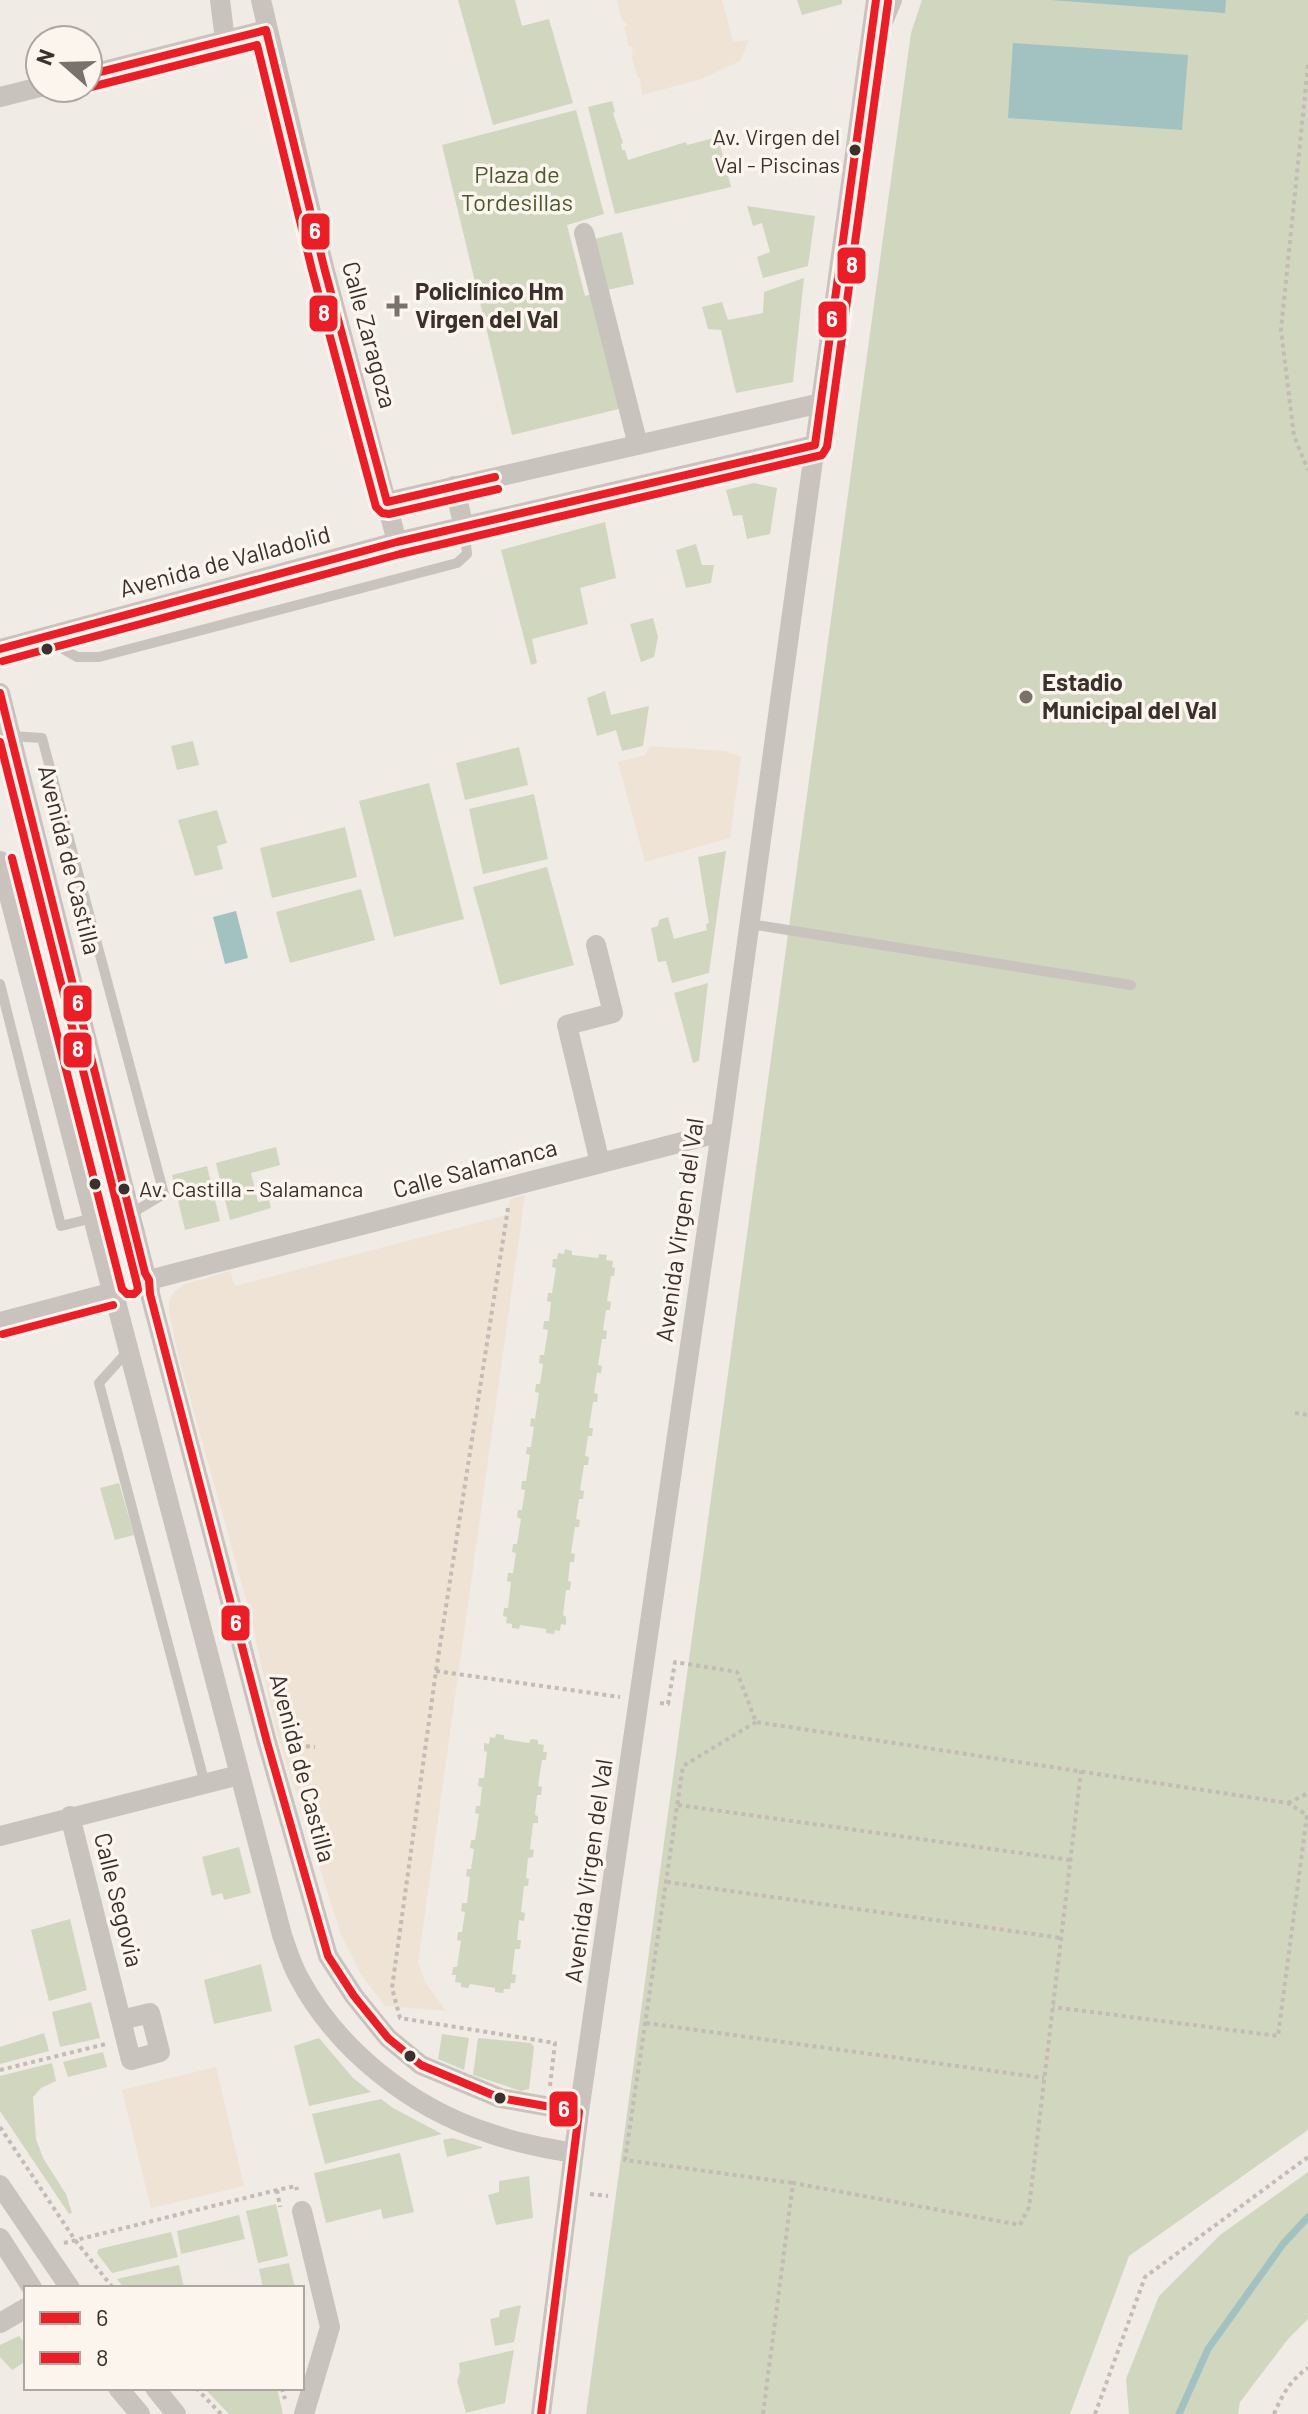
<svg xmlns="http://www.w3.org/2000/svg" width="1308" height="2414" viewBox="0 0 1308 2414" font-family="Barlow,sans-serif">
  <rect width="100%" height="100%" fill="#f0ebe5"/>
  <path fill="#d1d6bf" d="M 458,0 L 515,0 L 522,26 L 549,19 L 573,103 L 493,125 Z
    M 797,0 L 842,0 L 842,4 L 802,15 Z
    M 922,0 L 1308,0 L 1308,2130 L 1129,2256 L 1070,2414 L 586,2414 L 911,33 Z
    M 612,101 L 615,112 L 613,113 L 623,143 L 621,144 L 622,150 L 625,150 L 628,160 L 686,142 L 687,145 L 718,137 L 731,187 L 615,214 L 588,107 Z
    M 576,110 L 604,214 L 567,225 L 585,296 L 596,293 L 627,407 L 512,435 L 442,145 Z
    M 747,206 L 815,216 L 808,266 L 763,278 L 757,257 L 770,252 L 762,223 L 753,226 Z
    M 622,232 L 634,284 L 603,291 L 591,240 Z
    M 804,278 L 793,382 L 736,393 L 721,330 L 708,329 L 702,307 L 722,302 L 728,320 L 763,313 L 764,292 Z
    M 754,483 L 777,488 L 770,534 L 747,539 L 742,515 L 733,516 L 726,490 Z
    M 605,522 L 616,578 L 580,588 L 588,624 L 532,639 L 537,663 L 531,665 L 501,550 Z
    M 696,544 L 702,565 L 714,565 L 711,583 L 686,588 L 676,550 Z
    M 653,618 L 658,637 L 654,657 L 641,662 L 630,624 Z
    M 605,691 L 611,715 L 649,706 L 643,746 L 622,751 L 616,730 L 597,736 L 587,698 Z
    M 193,741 L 199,765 L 177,770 L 171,746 Z
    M 519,747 L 528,785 L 465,800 L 456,763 Z
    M 429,783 L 464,919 L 394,937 L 359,801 Z
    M 534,794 L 548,859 L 483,874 L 469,809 Z
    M 217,810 L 227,843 L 217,846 L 223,869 L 195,876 L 178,820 Z
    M 345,827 L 357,877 L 272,898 L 260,848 Z
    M 726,851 L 709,973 L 672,983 L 666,961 L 658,962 L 651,928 L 658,926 L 659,920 L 668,917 L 674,939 L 707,930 L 706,924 L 709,923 L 698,857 Z
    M 547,867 L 574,965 L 500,985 L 473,887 Z
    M 361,889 L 375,940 L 290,963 L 276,912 Z
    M 708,983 L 699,1061 L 693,1063 L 674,993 Z
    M 276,1147 L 280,1165 L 251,1173 L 258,1202 L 269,1200 L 271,1208 L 230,1220 L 216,1163 Z
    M 207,1166 L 220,1221 L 185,1230 L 172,1175 Z
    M 565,1249 L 572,1251 L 572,1255 L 598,1258 L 599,1254 L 607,1255 L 606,1260 L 613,1261 L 612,1267 L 615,1268 L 614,1276 L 611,1276 L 607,1301 L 611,1302 L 610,1310 L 606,1310 L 603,1330 L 607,1331 L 606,1339 L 602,1339 L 598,1365 L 602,1366 L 601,1373 L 597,1373 L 594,1393 L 598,1394 L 597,1402 L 593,1402 L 589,1428 L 593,1428 L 592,1436 L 588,1436 L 585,1456 L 589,1457 L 588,1465 L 584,1465 L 580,1490 L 584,1491 L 583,1499 L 579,1499 L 576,1519 L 580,1520 L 579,1527 L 575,1527 L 571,1553 L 575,1554 L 574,1562 L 570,1562 L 568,1581 L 571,1582 L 570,1590 L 566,1590 L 563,1615 L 566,1617 L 566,1625 L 561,1624 L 560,1631 L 555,1630 L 554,1634 L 546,1633 L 546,1629 L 520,1625 L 519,1629 L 512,1628 L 512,1624 L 506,1623 L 507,1617 L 503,1616 L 504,1608 L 508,1608 L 511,1582 L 507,1581 L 508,1573 L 513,1573 L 516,1553 L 512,1552 L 513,1544 L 517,1544 L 521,1519 L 517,1517 L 518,1510 L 522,1510 L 525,1490 L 521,1489 L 522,1481 L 526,1481 L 530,1455 L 526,1454 L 527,1447 L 531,1447 L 534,1427 L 530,1426 L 531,1418 L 535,1419 L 539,1393 L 535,1392 L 536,1384 L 540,1384 L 543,1364 L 539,1363 L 540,1355 L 544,1355 L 548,1330 L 543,1329 L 544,1321 L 549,1321 L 551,1302 L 547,1301 L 548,1293 L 552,1293 L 556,1268 L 552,1267 L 553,1259 L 557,1259 L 558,1253 L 564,1254 Z
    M 119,1483 L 134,1535 L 115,1540 L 100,1488 Z
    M 496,1734 L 504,1735 L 504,1739 L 529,1743 L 531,1739 L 538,1740 L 538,1744 L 544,1745 L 543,1752 L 547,1752 L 546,1760 L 542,1760 L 538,1786 L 542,1787 L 541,1795 L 537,1795 L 535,1815 L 538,1816 L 538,1823 L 533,1823 L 530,1849 L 534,1850 L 533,1857 L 528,1858 L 526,1878 L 529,1879 L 528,1886 L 524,1886 L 521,1912 L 525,1913 L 524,1921 L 519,1920 L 517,1940 L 521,1940 L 520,1949 L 515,1949 L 512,1974 L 516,1975 L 515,1983 L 511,1983 L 510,1989 L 504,1989 L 503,1993 L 495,1992 L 495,1988 L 470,1984 L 468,1988 L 461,1987 L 461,1983 L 455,1982 L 456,1975 L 452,1975 L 453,1967 L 457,1967 L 461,1941 L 457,1940 L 458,1932 L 462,1932 L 465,1912 L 461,1911 L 462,1903 L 467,1903 L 470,1877 L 466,1876 L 467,1869 L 471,1869 L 474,1849 L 470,1848 L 471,1840 L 475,1840 L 479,1814 L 475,1813 L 476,1806 L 480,1806 L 482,1787 L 478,1786 L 479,1778 L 484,1778 L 487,1752 L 484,1751 L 484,1743 L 489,1744 L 490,1737 L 495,1738 Z
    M 239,1847 L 251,1893 L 224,1900 L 222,1893 L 212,1896 L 202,1857 Z
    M 70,1919 L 87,1990 L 49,2001 L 31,1930 Z
    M 261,1964 L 272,2011 L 214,2024 L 204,1980 Z
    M 91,2002 L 100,2038 L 60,2047 L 52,2012 Z
    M 44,2033 L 49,2051 L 0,2064 L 0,2047 Z
    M 442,2034 L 469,2038 L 464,2070 L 438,2059 Z
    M 319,2038 L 353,2078 L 371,2092 L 309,2106 L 294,2046 Z
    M 478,2038 L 531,2043 L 534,2047 L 529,2089 L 521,2091 L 473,2075 Z
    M 103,2052 L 107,2067 L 68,2077 L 63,2062 Z
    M 52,2063 L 56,2081 L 41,2088 L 33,2097 L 36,2139 L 43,2158 L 66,2194 L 72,2213 L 69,2214 L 0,2111 L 0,2076 Z
    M 381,2099 L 393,2108 L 442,2134 L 325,2164 L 312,2114 Z
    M 452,2138 L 482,2147 L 482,2148 L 447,2157 L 443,2140 Z
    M 400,2153 L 414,2212 L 383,2219 L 381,2209 L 326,2223 L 314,2173 Z
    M 1308,2172 L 1308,2319 L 1288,2339 L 1240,2402 L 1238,2414 L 1129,2414 L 1126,2379 L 1159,2296 L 1220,2235 Z
    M 529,2176 L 533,2218 L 496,2225 L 488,2195 L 499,2192 L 499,2181 Z
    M 276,2204 L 288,2256 L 258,2263 L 246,2211 Z
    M 239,2215 L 245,2239 L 181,2254 L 177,2231 Z
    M 171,2232 L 178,2257 L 112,2273 L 97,2253 L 99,2249 Z
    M 289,2263 L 295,2288 L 263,2288 L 259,2269 Z
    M 179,2265 L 184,2288 L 124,2288 L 117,2279 Z
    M 521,2305 L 514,2342 L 495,2346 L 490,2319 L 499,2317 L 500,2310 Z
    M 19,2336 L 26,2345 L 26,2361 L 12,2370 L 0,2357 L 0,2345 Z
    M 514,2350 L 505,2403 L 466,2413 L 457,2381 L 460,2372 L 459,2363 Z
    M 204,2388 L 277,2388 L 283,2414 L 229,2414 Z"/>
  <path fill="#eee3d5" d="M 617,0 L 722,0 L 733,42 L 749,40 L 740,61 L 701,79 L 642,95 L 640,78 L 638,78 L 631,54 L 633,53 L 632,47 L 629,47 L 624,27 L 627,26 L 625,21 L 622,21 Z
    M 650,746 L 725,751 L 741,757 L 730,838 L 645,862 L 618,762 L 645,755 Z
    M 525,1195 L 418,1962 L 425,1982 L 446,2011 L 385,2006 L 360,1973 L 341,1935 L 277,1733 L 248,1606 L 179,1358 L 169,1312 L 169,1302 L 173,1293 L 183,1285 L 230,1271 L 235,1286 L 507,1215 L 510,1199 Z
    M 216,2067 L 244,2186 L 151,2208 L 122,2090 Z"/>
  <path fill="#a1c2c1" d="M 1051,0 L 1226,0 L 1225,13 Z
    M 1013,43 L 1188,55 L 1182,130 L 1008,118 Z
    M 236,911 L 248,958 L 225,964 L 213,917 Z"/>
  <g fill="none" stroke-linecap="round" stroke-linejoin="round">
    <path stroke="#a1c2c1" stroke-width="7" d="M 1179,2414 L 1208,2349 L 1283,2244 L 1308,2217"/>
    <path stroke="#c2bbb6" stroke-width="4" stroke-dasharray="4 4" stroke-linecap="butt" d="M 1308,65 L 1281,330 L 1294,436 L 1308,470
      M 508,1208 L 436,1671 L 392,1988 L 400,2018 L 555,2043 L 550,2086
      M 1295,1413 L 1308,1415
      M 436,1671 L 620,1697
      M 660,1703 L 668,1704 L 675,1662 L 737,1672 L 756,1722 L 1288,1803 L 1307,1815 L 1278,2036 L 1053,2007
      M 756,1722 L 683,1766 L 625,2160 L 793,2183
      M 290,1745 L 315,1747
      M 1288,1803 L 1308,1793
      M 678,1805 L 1070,1860
      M 667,1882 L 1061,1938
      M 646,2023 L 1044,2078
      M 0,2070 L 106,2044
      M 0,2127 L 75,2240 L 113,2288
      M 277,2190 L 280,2207
      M 590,2194 L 608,2196
      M 64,2243 L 277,2190 L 296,2186 L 297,2190
      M 196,2388 L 221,2414
      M 282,2388 L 285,2399
      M 763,2414 L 793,2183 L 1020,2225 L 1029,2207 L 1081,1771
      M 1095,2414 L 1145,2277 L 1308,2157
      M 1274,2414 C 1282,2395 1291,2379 1308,2368"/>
    <path stroke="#c9c3be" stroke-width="10" d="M 46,639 L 77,657 L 99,657 L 457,563 L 467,554 L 464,527
      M 11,736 L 42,738 L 164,1194 L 132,1213
      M 750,924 L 1131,985
      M 0,984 L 61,1226 L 93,1218
      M 127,1352 L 99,1383 L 205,1784"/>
    <path stroke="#c9c3be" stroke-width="20" d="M 220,0 L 225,40
      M 261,0 L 324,267 L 397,542
      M 879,31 L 892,0
      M 88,75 L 266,30
      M 0,97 L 40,87
      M 584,233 L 638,445
      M 454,486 L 464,527
      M 387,502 L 821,403
      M 0,649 L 397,542 L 815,445
      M 0,693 L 145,1273 L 149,1280 L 150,1294 L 267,1742 L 328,1956 L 354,1996 L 388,2038 L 421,2065 L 500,2098 L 579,2112
      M 0,861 L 110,1283 L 110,1293 L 116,1302 L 282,1935 C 287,1949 291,1963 298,1976 C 336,2049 411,2108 489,2133 C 517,2143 545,2148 573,2153
      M 596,945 L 613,1013 L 567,1025 L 600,1163
      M 149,1280 L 721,1132
      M 0,1322 L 110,1293
      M 70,1816 L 131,2060 L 160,2052 L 150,2013 L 121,2020
      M 0,1836 L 239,1775
      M 0,2185 L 70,2288
      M 302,2211 L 330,2327 L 304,2414
      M 0,2238 L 32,2288
      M 0,2323 L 26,2308
      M 118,2388 L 140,2414
      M 155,2388 L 176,2414
      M 541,2414 L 579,2112 L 721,1132 L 876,0"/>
    <defs>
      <path id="bus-1" d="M 88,75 L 266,30 L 324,267 L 387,502 L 495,477
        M 0,649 L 397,542 L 815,445 L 876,0
        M 0,693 L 145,1273 L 149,1280 L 150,1294 L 267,1742 L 328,1956 L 354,1996 L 388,2038 L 421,2065 L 500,2098 L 579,2112 L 541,2414"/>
      <path id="bus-2" d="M 91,87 L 257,45 L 312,270 L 376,507 L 382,513 L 389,514 L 498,489
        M 3,661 L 400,554 L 822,455 L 827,447 L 888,2
        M 0,742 L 137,1284 L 138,1290 L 134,1294 L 127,1294 L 122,1289 L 12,858
        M 3,1334 L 113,1305"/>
    </defs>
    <use href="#bus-1" stroke="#fbf5ee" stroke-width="14"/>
    <use href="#bus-2" stroke="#fbf5ee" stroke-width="14"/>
    <use href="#bus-1" stroke="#ee1c25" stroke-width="8"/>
    <use href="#bus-2" stroke="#ee1c25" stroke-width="8"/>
  </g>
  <g fill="#3b302b" stroke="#fbf5ee" stroke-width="3">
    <circle cx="855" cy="150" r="7"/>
    <circle cx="47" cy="649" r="7"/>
    <circle cx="95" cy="1184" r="7"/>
    <circle cx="124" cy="1189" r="7"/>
    <circle cx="410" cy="2056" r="7"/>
    <circle cx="500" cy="2098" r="7"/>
  </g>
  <g fill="#7a716c" stroke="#fbf5ee" stroke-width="3">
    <path d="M393 294h8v8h8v8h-8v8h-8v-8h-8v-8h8z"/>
    <circle cx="1026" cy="697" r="8"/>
  </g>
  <g text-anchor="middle" stroke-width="7" stroke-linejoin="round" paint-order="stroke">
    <g font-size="22" fill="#3b302b" stroke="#fbf5ee" text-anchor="end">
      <text x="840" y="145">Av. Virgen del<tspan x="840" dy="28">Val - Piscinas</tspan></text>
      <text x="139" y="1197" text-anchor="start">Av. Castilla - Salamanca</text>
    </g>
    <g font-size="24" fill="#4a5a2e" stroke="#fbf5ee">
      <text x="517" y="183">Plaza de<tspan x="517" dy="28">Tordesillas</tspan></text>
    </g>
    <g font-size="24" font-weight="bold" fill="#3b302b" stroke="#fbf5ee" text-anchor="start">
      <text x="415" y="300">Policlínico Hm<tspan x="415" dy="28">Virgen del Val</tspan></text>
      <text x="1042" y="691">Estadio<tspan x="1042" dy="28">Municipal del Val</tspan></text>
    </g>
    <g font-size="24" fill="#3b302b" stroke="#fbf5ee">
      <text transform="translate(369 335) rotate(75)" y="8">Calle Zaragoza</text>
      <text transform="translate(225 562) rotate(-15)" y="8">Avenida de Valladolid</text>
      <text transform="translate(69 860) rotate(76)" y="8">Avenida de Castilla</text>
      <text transform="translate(475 1169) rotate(-15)" y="8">Calle Salamanca</text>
      <text transform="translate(680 1230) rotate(-82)" y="8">Avenida Virgen del Val</text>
      <text transform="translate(302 1768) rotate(75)" y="8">Avenida de Castilla</text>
      <text transform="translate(589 1871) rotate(-82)" y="8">Avenida Virgen del Val</text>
      <text transform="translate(118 1900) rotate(76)" y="8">Calle Segovia</text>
    </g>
  </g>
  <g stroke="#fbf5ee" stroke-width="3">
    <rect x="300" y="212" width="31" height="39" rx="8" fill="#ee1c25"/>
    <rect x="836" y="246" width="31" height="39" rx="8" fill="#ee1c25"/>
    <rect x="308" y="294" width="31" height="39" rx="8" fill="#ee1c25"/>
    <rect x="817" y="300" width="31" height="39" rx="8" fill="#ee1c25"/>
    <rect x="62" y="984" width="31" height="39" rx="8" fill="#ee1c25"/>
    <rect x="62" y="1031" width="31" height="38" rx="8" fill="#ee1c25"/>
    <rect x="220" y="1604" width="31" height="38" rx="8" fill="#ee1c25"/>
    <rect x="548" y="2090" width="31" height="38" rx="8" fill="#ee1c25"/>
  </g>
  <g font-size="22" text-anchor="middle" font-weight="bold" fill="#fff">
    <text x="315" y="239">6</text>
    <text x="852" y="273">8</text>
    <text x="324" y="321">8</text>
    <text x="832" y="327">6</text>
    <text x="78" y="1011">6</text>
    <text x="78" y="1057">8</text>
    <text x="236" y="1631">6</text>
    <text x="564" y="2117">6</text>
  </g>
  <rect x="24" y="2286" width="280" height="104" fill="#fbf5ee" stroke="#aea6a0" stroke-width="2"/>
  <rect x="40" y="2312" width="40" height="12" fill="#ee1c25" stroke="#aea6a0" stroke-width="2"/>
  <text x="96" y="2326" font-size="24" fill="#3b302b">6</text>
  <rect x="40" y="2352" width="40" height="12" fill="#ee1c25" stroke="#aea6a0" stroke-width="2"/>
  <text x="96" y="2366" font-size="24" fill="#3b302b">8</text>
  <g transform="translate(64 64) rotate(290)"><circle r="38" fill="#fbf5ee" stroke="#aea6a0" stroke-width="2"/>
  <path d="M0-6L14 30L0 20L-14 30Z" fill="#7a716c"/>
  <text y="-12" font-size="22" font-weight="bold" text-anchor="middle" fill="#3b302b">N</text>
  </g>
</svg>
